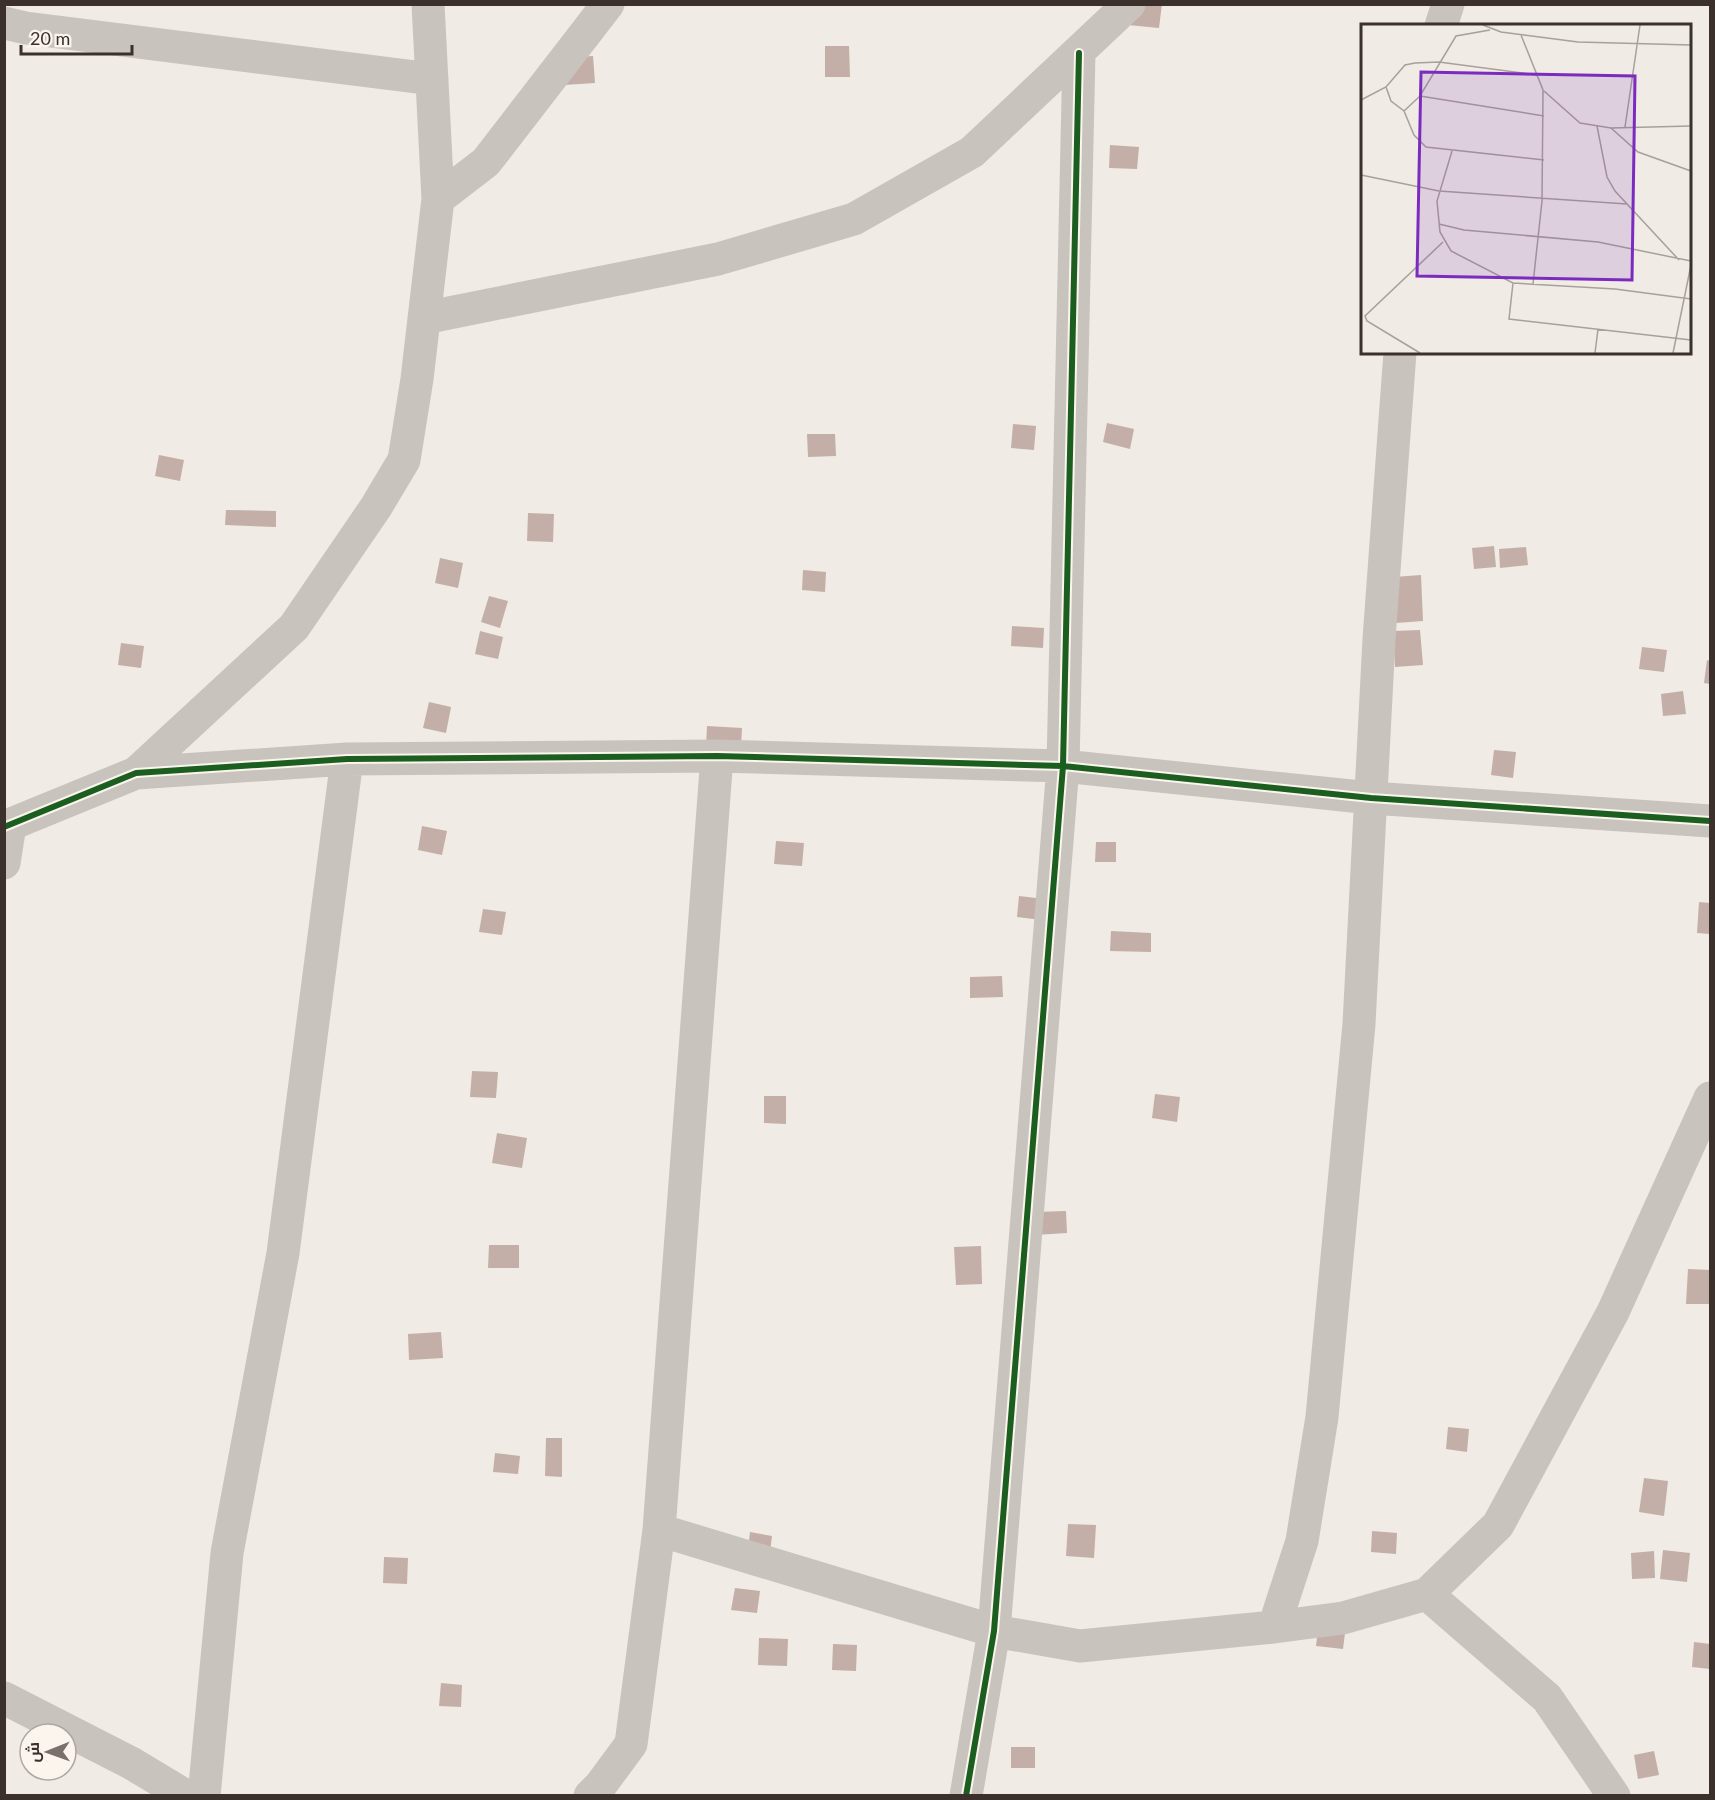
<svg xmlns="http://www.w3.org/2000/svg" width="1715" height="1800" viewBox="0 0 1715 1800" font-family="Lato,Cairo,sans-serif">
  <rect width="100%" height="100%" fill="#f0ebe5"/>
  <path fill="#c3afa7" d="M 1131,4 L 1162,4 L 1159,28 L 1128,25 Z
    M 825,46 L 849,46 L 850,77 L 825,77 Z
    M 593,56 L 595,83 L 564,85 L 563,58 Z
    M 1110,145 L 1139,147 L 1137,169 L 1109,168 Z
    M 1107,423 L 1134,429 L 1130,449 L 1103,442 Z
    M 1013,424 L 1036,426 L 1034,450 L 1011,448 Z
    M 807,434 L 835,434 L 836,456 L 808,457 Z
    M 159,455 L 184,460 L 180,481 L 155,476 Z
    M 226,510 L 276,511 L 276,527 L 225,525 Z
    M 528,513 L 554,514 L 553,542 L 527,541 Z
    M 1494,546 L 1496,567 L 1474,569 L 1472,548 Z
    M 1526,547 L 1528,565 L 1500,568 L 1499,549 Z
    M 440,558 L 463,563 L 458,588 L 435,583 Z
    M 803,570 L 826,572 L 825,592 L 802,590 Z
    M 1421,575 L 1423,621 L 1396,623 L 1394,577 Z
    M 489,596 L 508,601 L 500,628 L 481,622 Z
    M 1012,626 L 1044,628 L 1043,648 L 1011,646 Z
    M 1420,630 L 1423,665 L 1395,667 L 1393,631 Z
    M 480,631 L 503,637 L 498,659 L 475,654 Z
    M 121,643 L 144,646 L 141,668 L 118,665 Z
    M 1642,647 L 1667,650 L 1664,672 L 1639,669 Z
    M 1707,660 L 1710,661 L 1710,684 L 1704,683 Z
    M 1683,691 L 1686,714 L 1663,716 L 1661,694 Z
    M 429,702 L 451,707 L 446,733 L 423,728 Z
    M 707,726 L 742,728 L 741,747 L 706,746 Z
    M 1494,750 L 1516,752 L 1513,778 L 1491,775 Z
    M 422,826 L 447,831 L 442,855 L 418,850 Z
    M 776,841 L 804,843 L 802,866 L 774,864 Z
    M 1096,842 L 1116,842 L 1116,862 L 1095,862 Z
    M 1019,896 L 1044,899 L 1042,920 L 1017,917 Z
    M 1699,902 L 1710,903 L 1710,934 L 1697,933 Z
    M 483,909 L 506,912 L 502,935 L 479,932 Z
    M 1111,931 L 1151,933 L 1151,952 L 1110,951 Z
    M 1002,976 L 1003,997 L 970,998 L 970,977 Z
    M 472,1071 L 498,1072 L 496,1098 L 470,1097 Z
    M 1155,1094 L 1180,1097 L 1177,1122 L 1152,1118 Z
    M 764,1096 L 786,1096 L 786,1124 L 764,1123 Z
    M 497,1133 L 527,1138 L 522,1168 L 492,1163 Z
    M 1066,1211 L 1067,1233 L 1035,1235 L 1035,1212 Z
    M 489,1245 L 519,1245 L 519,1268 L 488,1268 Z
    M 981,1246 L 982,1284 L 956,1285 L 954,1247 Z
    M 1688,1269 L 1710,1270 L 1710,1304 L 1686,1304 Z
    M 441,1332 L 443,1358 L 409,1360 L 408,1334 Z
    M 1448,1427 L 1469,1429 L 1467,1452 L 1446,1449 Z
    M 546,1438 L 562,1438 L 562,1477 L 545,1476 Z
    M 495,1453 L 520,1456 L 518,1474 L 493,1472 Z
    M 1644,1478 L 1668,1481 L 1664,1516 L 1639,1512 Z
    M 1068,1524 L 1096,1525 L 1094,1558 L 1066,1556 Z
    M 1372,1531 L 1397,1533 L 1396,1554 L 1371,1552 Z
    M 750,1532 L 772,1536 L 769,1561 L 747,1558 Z
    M 1663,1550 L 1690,1553 L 1687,1582 L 1660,1579 Z
    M 1654,1551 L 1655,1578 L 1632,1579 L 1631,1553 Z
    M 384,1557 L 408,1558 L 407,1584 L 383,1583 Z
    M 735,1588 L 760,1591 L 757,1613 L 731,1610 Z
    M 1319,1621 L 1346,1625 L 1343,1649 L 1316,1646 Z
    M 759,1638 L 788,1639 L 787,1666 L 758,1665 Z
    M 1694,1642 L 1710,1644 L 1710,1669 L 1692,1667 Z
    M 833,1644 L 857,1645 L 856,1671 L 832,1670 Z
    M 441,1683 L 462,1685 L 461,1707 L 439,1706 Z
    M 1011,1747 L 1035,1747 L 1035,1768 L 1011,1768 Z
    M 1654,1751 L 1659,1775 L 1638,1779 L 1634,1755 Z
    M 40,1770 L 59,1770 L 58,1776 Z"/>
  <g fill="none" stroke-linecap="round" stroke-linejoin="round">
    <path stroke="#c9c3be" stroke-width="33" d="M 4,23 L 26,28 L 432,79
      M 1441,26 L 1448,4
      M 438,199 L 486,162 L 608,4
      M 424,318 L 718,259 L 854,219 L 972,152 L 1129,4
      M 136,773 L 294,627 L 376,507 L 404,460 L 417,379 L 438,199 L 428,4
      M 4,827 L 136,773 L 347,759 L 717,756 L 1063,766 L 1371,798 L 1710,821
      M 4,863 L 10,825
      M 659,1530 L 994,1631 L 1080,1646 L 1274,1627 L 1343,1618 L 1427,1594 L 1498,1525 L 1613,1312 L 1710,1098
      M 1427,1594 L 1547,1698 L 1614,1796
      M 1274,1627 L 1302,1541 L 1322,1417 L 1359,1024 L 1379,639 L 1400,352
      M 4,1698 L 131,1763 L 186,1796
      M 204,1796 L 227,1553 L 283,1253 L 347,759
      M 590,1796 L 600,1786 L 631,1744 L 659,1530 L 717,756
      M 966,1796 L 994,1631 L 1063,766 L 1079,53"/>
    <defs>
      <path id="cycleway" d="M 4,827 L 136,773 L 347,759 L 717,756 L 1063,766 L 1371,798 L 1710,821
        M 966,1796 L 994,1631 L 1063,766 L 1079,53"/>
    </defs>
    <use href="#cycleway" stroke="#fbf5ee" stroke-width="10"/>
    <use href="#cycleway" stroke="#1b5e20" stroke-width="6"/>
  </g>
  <g transform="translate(1361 24)">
    <rect width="330" height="330" fill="#f0ebe5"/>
    <path fill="none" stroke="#a8a09b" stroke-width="1.5" d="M 122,1 L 140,8 L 217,18 L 330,21M 160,11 L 182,66 L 181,177 L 172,260M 25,63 L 30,77 L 43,87 L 53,111 L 65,123 L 183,136M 183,67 L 219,99 L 250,104 L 330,102M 59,72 L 183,92M 0,76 L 25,63 L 44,41 L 54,39 L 78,38 L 176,51M 43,87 L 59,72 L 95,12 L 129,6M 236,102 L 246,153 L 254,167 L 318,236M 264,103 L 279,1M 250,104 L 277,128 L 330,147M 91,127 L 76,177 L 79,208 L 90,227 L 152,259 L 254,265 L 330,275M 0,151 L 78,167 L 266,180M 78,200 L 103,206 L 237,218 L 330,237M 152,259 L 148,295 L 330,316M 59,329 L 6,297 L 4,292 L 82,218M 234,329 L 237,305M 312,329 L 330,241"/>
    <path fill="#7b2cbf" fill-opacity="0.15" stroke="#7b2cbf" stroke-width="3" d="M 60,48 L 274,52 L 271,256 L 56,252 Z"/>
    <rect width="330" height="330" fill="none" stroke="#3b302b" stroke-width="3"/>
  </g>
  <rect width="1715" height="1800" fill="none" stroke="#3b302b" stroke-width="12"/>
  <g transform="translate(48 1752) rotate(269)"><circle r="28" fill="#fbf5ee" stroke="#aea6a0" stroke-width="1.5"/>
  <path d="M0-4.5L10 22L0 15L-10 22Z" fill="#7a716c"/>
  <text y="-9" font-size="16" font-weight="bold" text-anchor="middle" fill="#3b302b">ش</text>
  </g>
  <path d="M21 45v9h111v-9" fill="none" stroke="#3b302b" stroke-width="3"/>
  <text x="30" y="45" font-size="18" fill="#3b302b" stroke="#fbf5ee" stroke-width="4.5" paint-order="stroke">20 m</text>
</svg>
